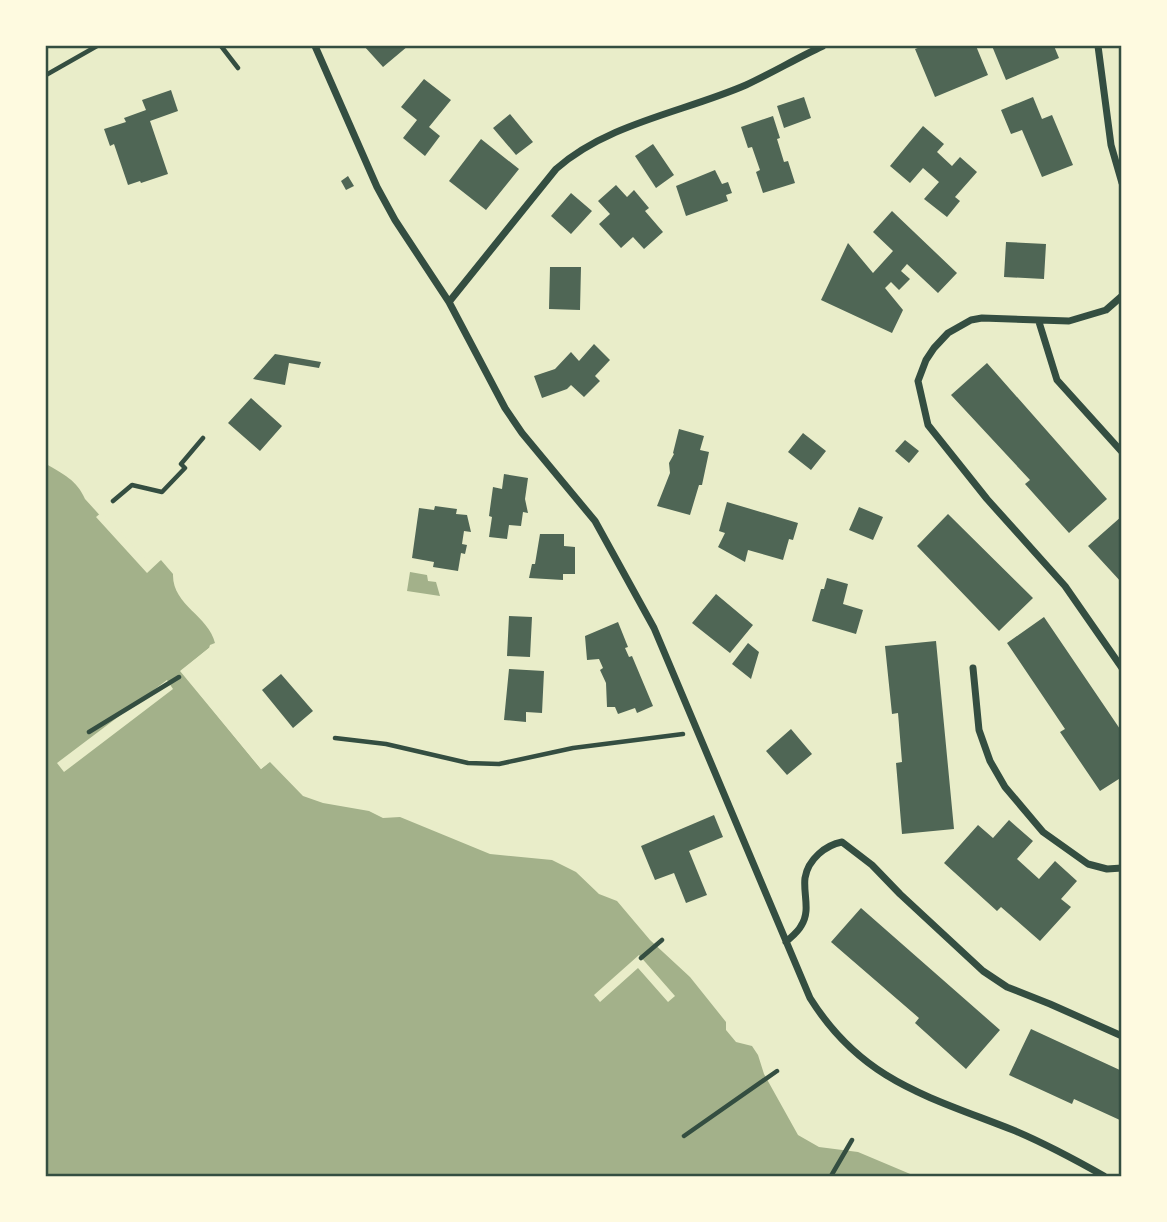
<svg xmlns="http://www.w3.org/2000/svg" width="1167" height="1222" viewBox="0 0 1167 1222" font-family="Mulish,sans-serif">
  <rect width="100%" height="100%" fill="#e9edc9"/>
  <path fill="#a3b18a" d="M 46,464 C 63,474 77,480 85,499 L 146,566 L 161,560 L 173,574 C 172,605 209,616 215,643 L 210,645 L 209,648 L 181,671 L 261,769 L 270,762 L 303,796 L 323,803 L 369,811 L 383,818 L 400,817 L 490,854 L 552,860 L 576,872 L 599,894 L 617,901 L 650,940 L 690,977 L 726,1022 L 726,1030 L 736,1042 L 752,1046 L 758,1055 L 764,1074 L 798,1135 L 819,1147 L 858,1152 L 915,1176 L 46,1176 Z
    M 410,572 L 427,575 L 428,581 L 436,582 L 440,596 L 407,591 Z"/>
  <path fill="#e9edc9" d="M 102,512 L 148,562 L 160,557 L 163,558 L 147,573 L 96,517 Z
    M 209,648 L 211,651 L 185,671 L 261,764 L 264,762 L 267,764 L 261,769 L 180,671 Z
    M 167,680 L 173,689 L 64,772 L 57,763 Z
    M 639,955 L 675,996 L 668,1002 L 638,968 L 600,1002 L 594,995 Z"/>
  <path fill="#4f6655" d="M 364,46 L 408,46 L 383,67 Z
    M 923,46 L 976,46 L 988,75 L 935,97 L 915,49 Z
    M 992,46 L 1054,46 L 1059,58 L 1006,80 Z
    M 424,79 L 451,100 L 429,127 L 440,136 L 425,156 L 403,138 L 417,120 L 401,107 Z
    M 171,90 L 178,111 L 150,121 L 168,174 L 141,183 L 140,181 L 128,185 L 114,144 L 110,146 L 104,129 L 126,122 L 124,118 L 146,110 L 142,100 Z
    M 804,97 L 811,118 L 784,128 L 777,106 Z
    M 1033,97 L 1042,119 L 1052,115 L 1073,165 L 1042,177 L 1022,130 L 1011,134 L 1001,110 Z
    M 510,114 L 533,142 L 516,155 L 493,128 Z
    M 773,116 L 780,138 L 777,139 L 784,162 L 788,161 L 795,183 L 763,193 L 756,172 L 760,170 L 752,147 L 748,148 L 741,127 Z
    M 923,126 L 944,144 L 937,152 L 952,166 L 960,157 L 977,172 L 955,197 L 960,201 L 947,217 L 924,199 L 939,182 L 923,168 L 910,183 L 890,166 Z
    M 481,139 L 519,169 L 486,210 L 449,181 Z
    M 653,144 L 674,175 L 656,188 L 635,156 Z
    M 715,170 L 722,184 L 728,182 L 732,193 L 726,195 L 728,201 L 686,216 L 676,186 Z
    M 348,176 L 354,186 L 346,190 L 341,181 Z
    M 616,185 L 627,197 L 634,190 L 649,208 L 645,211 L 663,232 L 644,249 L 633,237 L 621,248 L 599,224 L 610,214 L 598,201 Z
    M 571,193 L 592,211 L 571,234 L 551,216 Z
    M 892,211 L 957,273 L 938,293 L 907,264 L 901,271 L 910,279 L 899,290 L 891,282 L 885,288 L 903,310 L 892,333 L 821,300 L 848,243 L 873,273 L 893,251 L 873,232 Z
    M 1006,242 L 1046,244 L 1044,279 L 1004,277 Z
    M 550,267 L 581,267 L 580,310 L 549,309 Z
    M 594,344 L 610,360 L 595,376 L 600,381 L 584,397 L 571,385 L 567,389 L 542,398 L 534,376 L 555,369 L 571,352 L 579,361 Z
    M 275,354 L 321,362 L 319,368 L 289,363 L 285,385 L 253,379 Z
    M 987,363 L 1107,499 L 1069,533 L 1025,484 L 1030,480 L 951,395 Z
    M 251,398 L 282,426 L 260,451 L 228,423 Z
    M 679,429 L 704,436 L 700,450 L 709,452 L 702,485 L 699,485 L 690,515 L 657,506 L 670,473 L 669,463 L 674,454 L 673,453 Z
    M 803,433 L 826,451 L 811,470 L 788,452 Z
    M 905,440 L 919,451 L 909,463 L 895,451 Z
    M 504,474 L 528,478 L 525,499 L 528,513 L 523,512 L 521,526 L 509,525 L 507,539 L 489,537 L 492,517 L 489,516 L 493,487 L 502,489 Z
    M 727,502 L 798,523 L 793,540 L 789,539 L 783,560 L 748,550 L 745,562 L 718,547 L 725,533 L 719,531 Z
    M 435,506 L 457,509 L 456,514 L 467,515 L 471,532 L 464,531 L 462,544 L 467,545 L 465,554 L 461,553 L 458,571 L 433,567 L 434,562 L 412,558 L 419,508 L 434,510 Z
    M 859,507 L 883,517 L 873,540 L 849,530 Z
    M 948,514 L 1033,598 L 999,631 L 917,546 Z
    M 1122,516 L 1122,583 L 1088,546 Z
    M 540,534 L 564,534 L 564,546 L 575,547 L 575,574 L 563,574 L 563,580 L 529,578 L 532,564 L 535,564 Z
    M 827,578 L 848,584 L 843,604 L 863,610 L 856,634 L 812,621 L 821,589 L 824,589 Z
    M 716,594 L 753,625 L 730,653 L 692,623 Z
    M 509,616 L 532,617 L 530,657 L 507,656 Z
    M 1044,617 L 1122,732 L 1122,777 L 1100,791 L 1060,732 L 1065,729 L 1007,643 Z
    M 618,622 L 628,647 L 625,648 L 629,657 L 632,656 L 653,706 L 637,713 L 635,708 L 618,714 L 615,707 L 607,707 L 606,683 L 600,670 L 603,668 L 599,659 L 587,660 L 585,636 Z
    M 936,641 L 954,829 L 902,834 L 896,763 L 902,762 L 898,713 L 892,714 L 885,646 Z
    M 748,643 L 759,652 L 751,679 L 732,664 Z
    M 509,669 L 544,671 L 542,713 L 526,712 L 526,722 L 504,720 Z
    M 281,674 L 313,711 L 293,728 L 262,690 Z
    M 791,729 L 812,754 L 787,775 L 766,751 Z
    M 714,815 L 723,837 L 689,851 L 707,895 L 686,903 L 674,873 L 655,880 L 641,846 Z
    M 1009,820 L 1033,841 L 1017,859 L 1039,879 L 1055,861 L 1077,881 L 1061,899 L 1071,907 L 1040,941 L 1001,907 L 997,911 L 944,863 L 978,825 L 993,838 Z
    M 861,908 L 1000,1030 L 966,1069 L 915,1023 L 919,1018 L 831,942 Z
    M 1031,1029 L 1122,1071 L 1122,1121 L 1074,1099 L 1072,1104 L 1009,1075 Z"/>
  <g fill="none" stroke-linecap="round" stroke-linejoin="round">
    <path stroke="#344e41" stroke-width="4.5" d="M 221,46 L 238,68
      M 46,75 L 97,46
      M 113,501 L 132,485 L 162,492 L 185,468 L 181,464 L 203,438
      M 89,732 L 179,677
      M 335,738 L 386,744 L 468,763 L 499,764 L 573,748 L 683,734
      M 641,958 L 662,940
      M 684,1136 L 777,1071
      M 831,1176 L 852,1140"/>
    <path stroke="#344e41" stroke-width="7" d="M 315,46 L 377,187 L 395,220 L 449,302 L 505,408 L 522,433 L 595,521 L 654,628 L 810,998 C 862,1081 927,1096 1013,1130 C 1044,1143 1074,1159 1104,1176
      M 1098,46 L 1111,145 L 1122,183
      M 1122,296 L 1106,310 L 1069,321 L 982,318 L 971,320 L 948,333 L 934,348 L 926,360 L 918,381 L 928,425 L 987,499 L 1065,586 L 1122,668
      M 449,302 L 556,169 C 608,123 684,112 746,85 C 772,73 797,58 823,46
      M 1039,322 L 1057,380 L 1122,452
      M 973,668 L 979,730 L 990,761 L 1005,787 L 1043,832 L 1088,864 L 1107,869 L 1122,868
      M 786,942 C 791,937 798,932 801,926 C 811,911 803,894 805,878 C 808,859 826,845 842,842 L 872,865 L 900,894 L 983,971 L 1007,987 L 1050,1004 L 1122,1036"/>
  </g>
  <rect width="1167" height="1222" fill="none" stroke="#fefae0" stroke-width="94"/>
  <rect x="47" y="47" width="1073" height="1128" fill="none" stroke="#344e41" stroke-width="2.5"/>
</svg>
